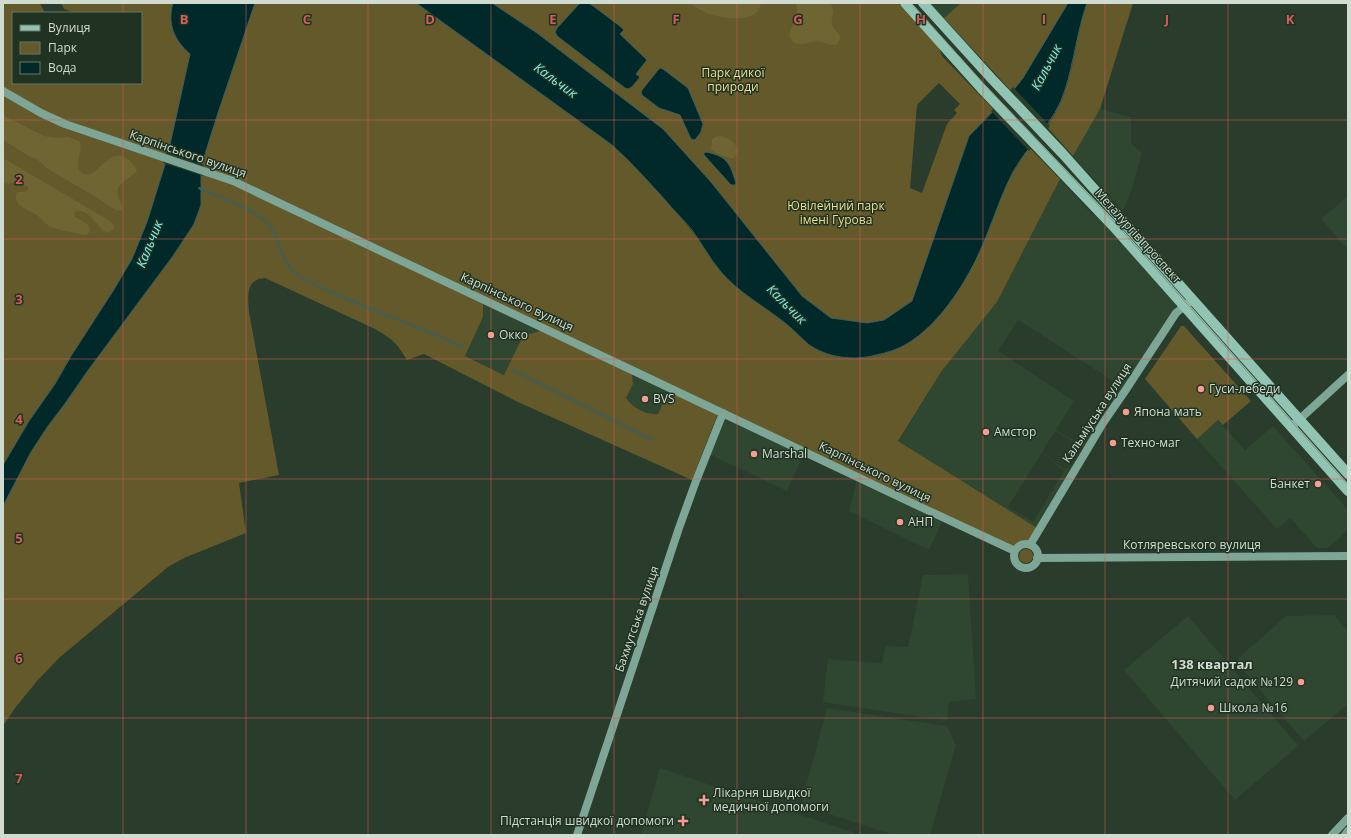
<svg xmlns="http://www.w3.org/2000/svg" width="1351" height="838" viewBox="0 0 1351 838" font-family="'Open Sans',sans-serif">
  <rect width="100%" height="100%" fill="#2a3c2b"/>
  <path fill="#2f4631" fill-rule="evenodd" d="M 929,3 L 961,3 L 944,18 Z
    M 1100,109 L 1131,117 L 1131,143 L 1142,153 L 1131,192 L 1123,211 L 1073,156 Z
    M 1060,179 L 1092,214 L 1102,220 L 1179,307 L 1085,449 L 1055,431 L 1042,452 L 1064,469 L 1069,468 L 1075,459 L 1077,461 L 1037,528 L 898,442 L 941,372 L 997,302 ZM 1018,320 L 1118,384 L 1080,444 L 1056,430 L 1074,401 L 998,351 ZM 1042,453 L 1064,471 L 1033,522 L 1008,507 Z
    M 1348,196 L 1348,250 L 1321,219 Z
    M 483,302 L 543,330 L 523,336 L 505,375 L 465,356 L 483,317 Z
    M 632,372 L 675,393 L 665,399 L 658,414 L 650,415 L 631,405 L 626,398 L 633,384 Z
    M 724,416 L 804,454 L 787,491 L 709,454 Z
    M 1218,420 L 1245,450 L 1273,426 L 1348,510 L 1348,530 L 1328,548 L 1317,548 L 1290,518 L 1277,529 L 1197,439 Z
    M 857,480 L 943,520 L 929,550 L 849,511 Z
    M 968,574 L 976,699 L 949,702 L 947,721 L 823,702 L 828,659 L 882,663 L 886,646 L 908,647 L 923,575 Z
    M 1334,615 L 1348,631 L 1348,704 L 1304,741 L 1235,661 L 1286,616 Z
    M 1188,616 L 1298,746 L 1235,800 L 1124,670 Z
    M 827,708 L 947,726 L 956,745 L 930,835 L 894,835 L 801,805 Z
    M 660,768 L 855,833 L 854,835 L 641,835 Z"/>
  <path fill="#63592b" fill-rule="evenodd" d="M 3,3 L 40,3 L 45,13 L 13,13 L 13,83 L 141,83 L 141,13 L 75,13 L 64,9 L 61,3 L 173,3 C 167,23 174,41 190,54 L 168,155 L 66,121 L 43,111 L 3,87 Z
    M 255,3 L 416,3 L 612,145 C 640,170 666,199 690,229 C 705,246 715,267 732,283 C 748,298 767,309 784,322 C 797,332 806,344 821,351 C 852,366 895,356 920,334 C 930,325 943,310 952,299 C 977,266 986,230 1002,193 C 1009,177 1020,162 1029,147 L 1060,179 L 997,302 L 941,372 L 898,441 L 1037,528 L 1029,540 L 1020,541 L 1013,547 L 201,167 L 217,116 Z
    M 492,3 L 898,3 L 939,48 L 942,56 L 994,110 L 969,136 L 912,301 L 884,320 L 867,323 L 831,318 L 802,296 L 711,182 L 663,129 L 537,33 ZM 939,83 L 960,104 L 954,110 L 957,113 L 947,124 L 922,193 L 910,188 L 917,105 Z
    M 961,3 L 1068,3 L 1023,78 L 1012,92 L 944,18 Z
    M 1087,3 L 1133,3 L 1100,109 L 1073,156 L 1047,127 C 1054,116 1061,104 1065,91 C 1075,63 1077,32 1087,3 Z
    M 3,91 L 41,113 L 166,161 L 147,222 L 132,259 L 113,291 L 71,356 L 55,384 L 29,421 L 3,465 Z
    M 201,172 L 220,179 L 483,302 L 483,317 L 465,356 L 504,375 L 523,336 L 543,330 L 632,372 L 633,384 L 626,398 C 633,408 646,415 658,414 L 665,399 L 675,393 L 718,413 L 692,480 L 520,403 L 424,354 L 407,360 C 397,343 392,339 375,329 L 265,278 C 245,279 248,297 249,312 L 279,475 L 239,483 L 246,533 L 184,558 L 168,567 L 59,658 L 37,681 L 15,708 L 3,726 L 3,506 L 31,452 L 48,426 L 64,405 L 89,369 L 173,256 L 194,224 L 201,205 Z
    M 1181,326 L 1184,326 L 1251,401 L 1223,425 L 1218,420 L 1197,439 L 1145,379 Z
    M1019 556a7 7 0 1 1 14 0a7 7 0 1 1-14 0Z"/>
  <path fill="#6f6532" d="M 690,3 L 761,3 C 759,24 724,19 709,14 C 702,11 696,8 690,3 Z
    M 795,3 L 830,3 C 837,14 830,15 832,25 C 834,30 838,32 840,36 C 841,40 838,42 836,45 C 830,45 826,43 821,42 C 808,39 798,52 789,36 C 791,25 801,12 795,3 Z
    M 3,115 L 44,136 L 56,138 L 68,137 L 79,141 C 85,150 72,166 82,173 C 97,183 109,141 130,161 C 134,165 136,167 137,171 C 131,178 114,184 118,195 C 119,200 123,204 122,210 L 117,211 L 96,197 L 48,169 L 38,160 L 27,155 L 3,140 Z
    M 720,136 C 729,137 744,147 734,158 C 728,159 714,153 711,149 L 712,140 L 715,137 Z
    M 3,158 L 110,221 L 113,224 L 114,228 C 111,232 110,233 105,232 C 96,225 88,208 76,211 L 74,214 L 75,217 C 82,221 94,225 88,234 L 84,235 C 73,232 62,231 51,227 C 45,224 42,219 37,215 C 29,210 11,205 17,192 L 25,192 L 28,190 L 28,187 L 20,182 L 3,184 Z"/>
  <path fill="#012929" stroke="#3f5f5b" d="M 173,3 L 255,3 L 217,116 L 201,167 L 201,205 L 194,224 L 173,256 L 89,369 L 64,405 L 48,426 L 31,452 L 3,506 L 3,465 L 29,421 L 55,384 L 71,356 L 113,291 L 132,259 L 147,222 L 167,158 L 190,54 C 174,40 167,24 173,3 Z
    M 416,3 L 492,3 L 537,33 L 663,129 L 711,182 L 802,296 L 831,318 L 867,323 L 884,320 L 912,301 L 969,136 L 1012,92 L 1023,78 L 1068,3 L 1087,3 C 1077,31 1074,62 1065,90 C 1055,123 1029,143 1013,172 C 1002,193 995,215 986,237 C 971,275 942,324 905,345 C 896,350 886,353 876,355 C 854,361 827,358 808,344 C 800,337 793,329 785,323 C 764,306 739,293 721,272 C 710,259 702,244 692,230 C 684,220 674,211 666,201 C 648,181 631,162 612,145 Z
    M 582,3 L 588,3 L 592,5 L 621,27 L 624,30 L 620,34 L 647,60 L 636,74 L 640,77 L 632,87 L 628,89 L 625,88 L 557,36 L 555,32 L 557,28 L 579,4 Z
    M 660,68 L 663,69 L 688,88 L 703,124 L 701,132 L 695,140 L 691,139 L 680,115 L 659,108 L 642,95 L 641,92 L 642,90 L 658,70 Z
    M 706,152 C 727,156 730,163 736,183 L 735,185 L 731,185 L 704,155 L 704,153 Z"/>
  <path fill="#2a3c2b" d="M 1013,87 L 1050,126 L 1029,151 L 991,111 Z
    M 166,152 L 204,165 L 203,176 L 163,163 Z"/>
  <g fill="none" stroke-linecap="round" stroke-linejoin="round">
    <path stroke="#3f5f5b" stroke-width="2" d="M 199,188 C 220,198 259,209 272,229 C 282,245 281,265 299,276 C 317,287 339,295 359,304 C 394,318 429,331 463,347
      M 513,370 L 653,440"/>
    <path stroke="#7ea697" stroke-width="8" d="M 3,91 L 41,113 L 65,124 L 233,181 L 927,510 L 1015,551
      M 1291,427 L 1348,375
      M1014 556a12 12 0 1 1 24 0a12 12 0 1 1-24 0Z
      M 1030,545 L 1103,423 L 1125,391 L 1176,313 L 1193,299
      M 1037,558 L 1348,556
      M 577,835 L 679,528 L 696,481 L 723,413
      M 1332,835 L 1348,818
      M 1345,835 L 1348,831"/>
    <path stroke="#91c4b2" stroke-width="10" d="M 905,3 L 981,88 L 1113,226 L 1348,491
      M 923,3 L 991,78 L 1063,154 L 1348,474"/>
    <path stroke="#849284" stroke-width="1" d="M 911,3 L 985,85 L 1116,224 L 1348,485"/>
  </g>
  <path fill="none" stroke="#d45e5b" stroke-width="1" stroke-opacity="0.55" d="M 123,3 L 123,13M 246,3 L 246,835M 368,3 L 368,835M 491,3 L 491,835M 614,3 L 614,835M 737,3 L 737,835M 860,3 L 860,835M 983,3 L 983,835M 1105,3 L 1105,835M 1228,3 L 1228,835M 123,83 L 123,835M 3,120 L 1348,120M 3,239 L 1348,239M 3,359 L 1348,359M 3,479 L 1348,479M 3,599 L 1348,599M 3,718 L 1348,718"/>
  <g fill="#f59c95" stroke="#203221" stroke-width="1.5">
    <circle cx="491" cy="335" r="4"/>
    <circle cx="1201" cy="389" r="4"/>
    <circle cx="645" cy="399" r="4"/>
    <circle cx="1126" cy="412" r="4"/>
    <circle cx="986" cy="432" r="4"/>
    <circle cx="1113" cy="443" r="4"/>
    <circle cx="754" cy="454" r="4"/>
    <circle cx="1318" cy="484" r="4"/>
    <circle cx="900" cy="522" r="4"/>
    <circle cx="1301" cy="682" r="4"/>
    <circle cx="1211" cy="708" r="4"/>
    <path d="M702 794h4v4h4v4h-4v4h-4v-4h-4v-4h4z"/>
    <path d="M681 815h4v4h4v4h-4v4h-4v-4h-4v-4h4z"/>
  </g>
  <g text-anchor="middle" stroke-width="3" stroke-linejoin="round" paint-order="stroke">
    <g font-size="12" fill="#efde8f" stroke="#203221">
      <text x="733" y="77">Парк дикої<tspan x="733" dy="14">природи</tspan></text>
      <text x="836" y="210">Ювілейний парк<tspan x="836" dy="14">імені Гурова</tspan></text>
    </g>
    <g font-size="12" fill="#d1dcd1" stroke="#203221">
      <text transform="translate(188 154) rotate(19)" y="4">Карпінського вулиця</text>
      <text transform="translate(1138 236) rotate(48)" y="4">Металургів проспект</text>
      <text transform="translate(517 302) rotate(25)" y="4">Карпінського вулиця</text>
      <text transform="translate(1097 413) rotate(-57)" y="4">Кальміуська вулиця</text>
      <text transform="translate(875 472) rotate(26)" y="4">Карпінського вулиця</text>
      <text x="1192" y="549">Котляревського вулиця</text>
      <text transform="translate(637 619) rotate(-71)" y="4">Бахмутська вулиця</text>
    </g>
    <g font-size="12" fill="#d1dcd1" stroke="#203221" text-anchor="start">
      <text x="499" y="339">Окко</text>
      <text x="1209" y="393">Гуси-лебеди</text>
      <text x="653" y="403">BVS</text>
      <text x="1134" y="416">Япона мать</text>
      <text x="994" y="436">Амстор</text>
      <text x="1121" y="447">Техно-маг</text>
      <text x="762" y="458">Marshal</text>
      <text x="1310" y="488" text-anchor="end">Банкет</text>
      <text x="908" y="526">АНП</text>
      <text x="1293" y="686" text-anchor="end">Дитячий садок №129</text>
      <text x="1219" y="712">Школа №16</text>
      <text x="713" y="797">Лікарня швидкої<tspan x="713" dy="14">медичної допомоги</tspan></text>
      <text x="674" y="825" text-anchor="end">Підстанція швидкої допомоги</text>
    </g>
    <g font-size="13" font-style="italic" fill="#80edec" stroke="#203221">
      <text transform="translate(1046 67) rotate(-62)" y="5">Кальчик</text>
      <text transform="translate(556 80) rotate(36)" y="5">Кальчик</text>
      <text transform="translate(149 244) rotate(-68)" y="5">Кальчик</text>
      <text transform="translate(787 304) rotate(45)" y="5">Кальчик</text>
    </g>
    <g font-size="13" font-weight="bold" fill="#d1dcd1" stroke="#203221">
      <text x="1212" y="669">138 квартал</text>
    </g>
  </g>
  <g font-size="13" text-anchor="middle" font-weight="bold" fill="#d45e5b" stroke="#203221" stroke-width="3" stroke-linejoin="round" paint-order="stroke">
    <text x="184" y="24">B</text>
    <text x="307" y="24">C</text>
    <text x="430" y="24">D</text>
    <text x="553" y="24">E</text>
    <text x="676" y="24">F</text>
    <text x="798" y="24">G</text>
    <text x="921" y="24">H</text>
    <text x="1044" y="24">I</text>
    <text x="1167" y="24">J</text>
    <text x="1290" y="24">K</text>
    <text x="19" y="184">2</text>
    <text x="19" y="304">3</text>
    <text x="19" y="424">4</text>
    <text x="19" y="543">5</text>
    <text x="19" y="663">6</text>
    <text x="19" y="783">7</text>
  </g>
  <rect width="1351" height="838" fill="none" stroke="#d1dcd1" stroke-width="8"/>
  <rect x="12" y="12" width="130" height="72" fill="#203221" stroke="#677667"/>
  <rect x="20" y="25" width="20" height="6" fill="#91c4b2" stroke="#677667"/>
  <text x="48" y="32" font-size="12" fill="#d1dcd1">Вулиця</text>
  <rect x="20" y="42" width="20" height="12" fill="#63592b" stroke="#677667"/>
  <text x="48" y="52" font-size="12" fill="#d1dcd1">Парк</text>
  <rect x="20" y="62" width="20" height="12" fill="#012929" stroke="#677667"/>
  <text x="48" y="72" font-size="12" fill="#d1dcd1">Вода</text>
</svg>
